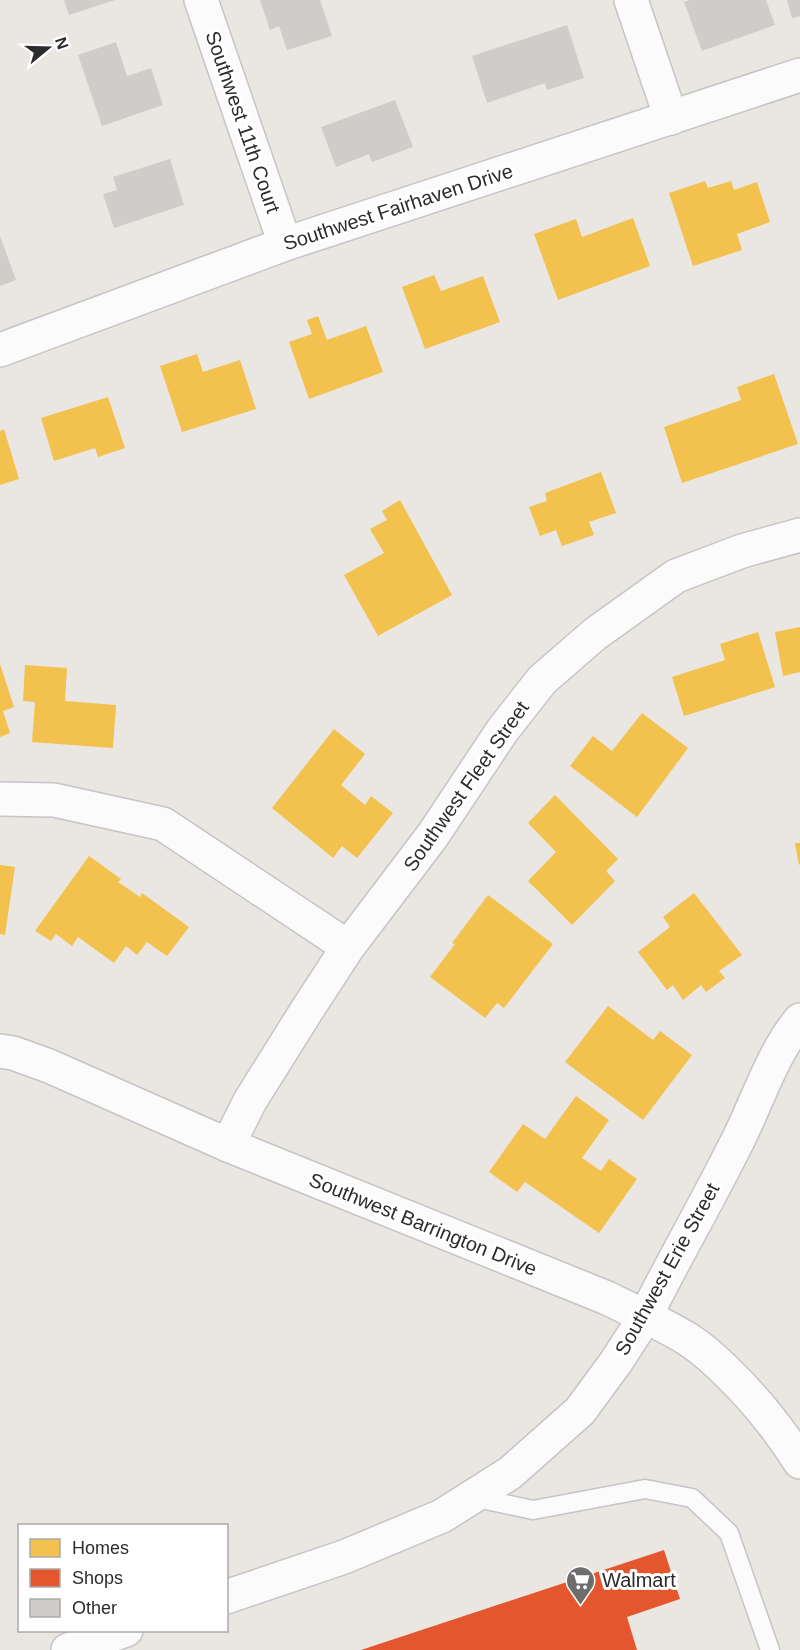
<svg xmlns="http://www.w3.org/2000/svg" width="800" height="1650" viewBox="0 0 800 1650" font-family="Arial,sans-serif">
  <rect width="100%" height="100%" fill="#eae6e2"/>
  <path fill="#f2c14e" d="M 705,181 L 708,188 L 731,181 L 734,190 L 757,182 L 770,222 L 737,234 L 742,250 L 693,266 L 669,193 Z
    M 633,218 L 650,266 L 558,300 L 534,234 L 576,219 L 582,237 Z
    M 434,275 L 441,291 L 483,276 L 500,322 L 425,349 L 402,287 Z
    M 318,316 L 327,340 L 366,326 L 383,372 L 309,399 L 289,342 L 312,334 L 307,320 Z
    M 197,354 L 203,372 L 240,360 L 256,409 L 182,432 L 160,366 Z
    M 774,374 L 798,444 L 682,483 L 664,427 L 741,400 L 737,387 Z
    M 108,397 L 125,448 L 98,457 L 95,448 L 54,461 L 41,418 Z
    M 4,429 L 19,479 L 0,485 L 0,431 Z
    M 601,472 L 616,513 L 589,522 L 594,535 L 562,546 L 556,530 L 540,536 L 529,507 L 547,501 L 545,493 Z
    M 400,500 L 452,595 L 378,636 L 344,575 L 384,553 L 370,529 L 387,520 L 382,511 Z
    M 800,627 L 800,672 L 783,676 L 775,632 Z
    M 758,632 L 775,687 L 684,716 L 672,677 L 725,660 L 720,644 Z
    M 0,664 L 14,707 L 3,711 L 10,733 L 0,737 Z
    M 25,665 L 67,668 L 65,701 L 116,705 L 113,748 L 32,742 L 35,702 L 23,701 Z
    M 642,713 L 688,748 L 637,817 L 570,766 L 593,736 L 612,751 Z
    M 334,729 L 365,754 L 341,785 L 365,805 L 371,796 L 393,813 L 357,858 L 342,846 L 333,858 L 272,808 Z
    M 555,795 L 618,859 L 606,871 L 615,881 L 572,925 L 528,881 L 556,852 L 528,823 Z
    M 795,843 L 800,843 L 800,864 L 799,865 Z
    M 89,856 L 121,879 L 118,882 L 140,897 L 142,893 L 189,927 L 167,956 L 147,942 L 137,955 L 126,946 L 114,963 L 78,937 L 72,946 L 56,934 L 51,941 L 35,931 Z
    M 0,865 L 15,867 L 5,935 L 0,934 Z
    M 694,893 L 742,955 L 719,971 L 725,978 L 706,992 L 701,985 L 683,1000 L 673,985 L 667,990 L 638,952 L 670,927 L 663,917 Z
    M 488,895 L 553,944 L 504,1008 L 497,1003 L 485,1018 L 430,977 L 455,944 L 452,943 Z
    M 608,1006 L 653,1040 L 660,1031 L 692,1055 L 643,1120 L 565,1062 Z
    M 576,1096 L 609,1120 L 582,1158 L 601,1171 L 609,1159 L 637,1179 L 599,1233 L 525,1182 L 517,1192 L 489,1172 L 523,1124 L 545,1139 Z"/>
  <path fill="#e4572e" d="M 664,1550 L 680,1599 L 627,1617 L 637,1650 L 361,1650 Z"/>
  <path fill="#cfccc9" d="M 64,0 L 115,0 L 69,15 Z
    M 260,0 L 320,0 L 332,36 L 287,50 L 279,26 L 270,30 Z
    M 690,0 L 766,0 L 775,25 L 702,51 L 684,2 Z
    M 787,0 L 800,0 L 800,16 L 792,18 Z
    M 567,25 L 584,78 L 547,90 L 545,83 L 487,103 L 472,56 Z
    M 116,42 L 127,76 L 151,68 L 163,105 L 102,126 L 78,55 Z
    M 395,100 L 413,147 L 372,162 L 369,154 L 336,167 L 321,127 Z
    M 170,159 L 184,205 L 114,228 L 103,194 L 117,190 L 113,177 Z
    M 0,236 L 16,280 L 0,286 Z"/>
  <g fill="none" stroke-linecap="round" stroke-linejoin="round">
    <defs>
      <path id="lane" d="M 472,1497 L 533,1510 L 645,1489 L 692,1498 L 729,1533 L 770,1650"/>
      <path id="street" d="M 201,0 L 285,244
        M 631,0 L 671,118
        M 0,799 L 54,800 L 163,824 L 348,947
        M 228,1145 L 250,1101 L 307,1010 L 348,947 L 433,835 L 502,731 L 542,680 L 595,634 L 676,576 L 742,551 L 800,535
        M 645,1317 C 674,1259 706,1204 735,1146 C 756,1106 771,1055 800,1020"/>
      <path id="secondary" d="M 0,350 L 285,244 L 800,75
        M 0,1051 L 13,1053 L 49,1066 L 228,1145 L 607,1298 C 635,1312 664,1324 689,1340 C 703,1349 716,1361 728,1373 C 756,1400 779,1429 800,1462
        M 226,1597 L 344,1557 L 442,1516 L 510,1473 L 580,1411 L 616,1362 L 645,1317
        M 68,1650 L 126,1630"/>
    </defs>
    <use href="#lane" stroke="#c6c4c4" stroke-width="21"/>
    <use href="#street" stroke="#c6c4c4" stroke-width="36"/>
    <use href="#secondary" stroke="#c6c4c4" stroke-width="36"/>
    <use href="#lane" stroke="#fcfbfb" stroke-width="18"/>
    <use href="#street" stroke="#fcfbfb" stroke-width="33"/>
    <use href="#secondary" stroke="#fcfbfb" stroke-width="33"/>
  </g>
  <defs>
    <symbol id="supermarket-pin" viewBox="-11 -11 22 30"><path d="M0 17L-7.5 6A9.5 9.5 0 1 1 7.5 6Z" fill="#6e6d6c" stroke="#fff"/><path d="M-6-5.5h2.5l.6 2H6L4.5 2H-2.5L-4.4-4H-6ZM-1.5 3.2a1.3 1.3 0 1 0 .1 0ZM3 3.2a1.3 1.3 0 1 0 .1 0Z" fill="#fff"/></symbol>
  </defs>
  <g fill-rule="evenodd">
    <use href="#supermarket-pin" x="564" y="1564" width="33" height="45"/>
  </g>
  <g text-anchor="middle" stroke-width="6" stroke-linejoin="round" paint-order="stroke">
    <g font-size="20" fill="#2c2c2c" stroke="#fff">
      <text transform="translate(243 122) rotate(71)" y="7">Southwest 11th Court</text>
      <text transform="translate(398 207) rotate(-18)" y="7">Southwest Fairhaven Drive</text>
      <text transform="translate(466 786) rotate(-55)" y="7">Southwest Fleet Street</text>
      <text transform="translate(423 1224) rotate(22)" y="7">Southwest Barrington Drive</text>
      <text transform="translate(667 1269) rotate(-61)" y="7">Southwest Erie Street</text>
    </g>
    <g font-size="20" fill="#2c2c2c" stroke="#fff" text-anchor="start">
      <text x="602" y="1587">Walmart</text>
    </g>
  </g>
  <rect x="18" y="1524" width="210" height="108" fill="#ffffff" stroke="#ababab" stroke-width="1.5"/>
  <rect x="30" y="1539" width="30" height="18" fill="#f2c14e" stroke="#ababab" stroke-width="1.5"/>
  <text x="72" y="1554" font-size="18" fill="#2c2c2c">Homes</text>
  <rect x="30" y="1569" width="30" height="18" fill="#e4572e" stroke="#ababab" stroke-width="1.5"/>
  <text x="72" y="1584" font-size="18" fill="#2c2c2c">Shops</text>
  <rect x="30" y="1599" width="30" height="18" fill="#cfccc9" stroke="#ababab" stroke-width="1.5"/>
  <text x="72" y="1614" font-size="18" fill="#2c2c2c">Other</text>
  <g transform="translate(48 48) rotate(71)" stroke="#ffffff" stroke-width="4.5" paint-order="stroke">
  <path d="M0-4.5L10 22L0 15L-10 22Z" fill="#2c2c2c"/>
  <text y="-9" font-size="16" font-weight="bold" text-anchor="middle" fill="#2c2c2c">N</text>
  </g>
</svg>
